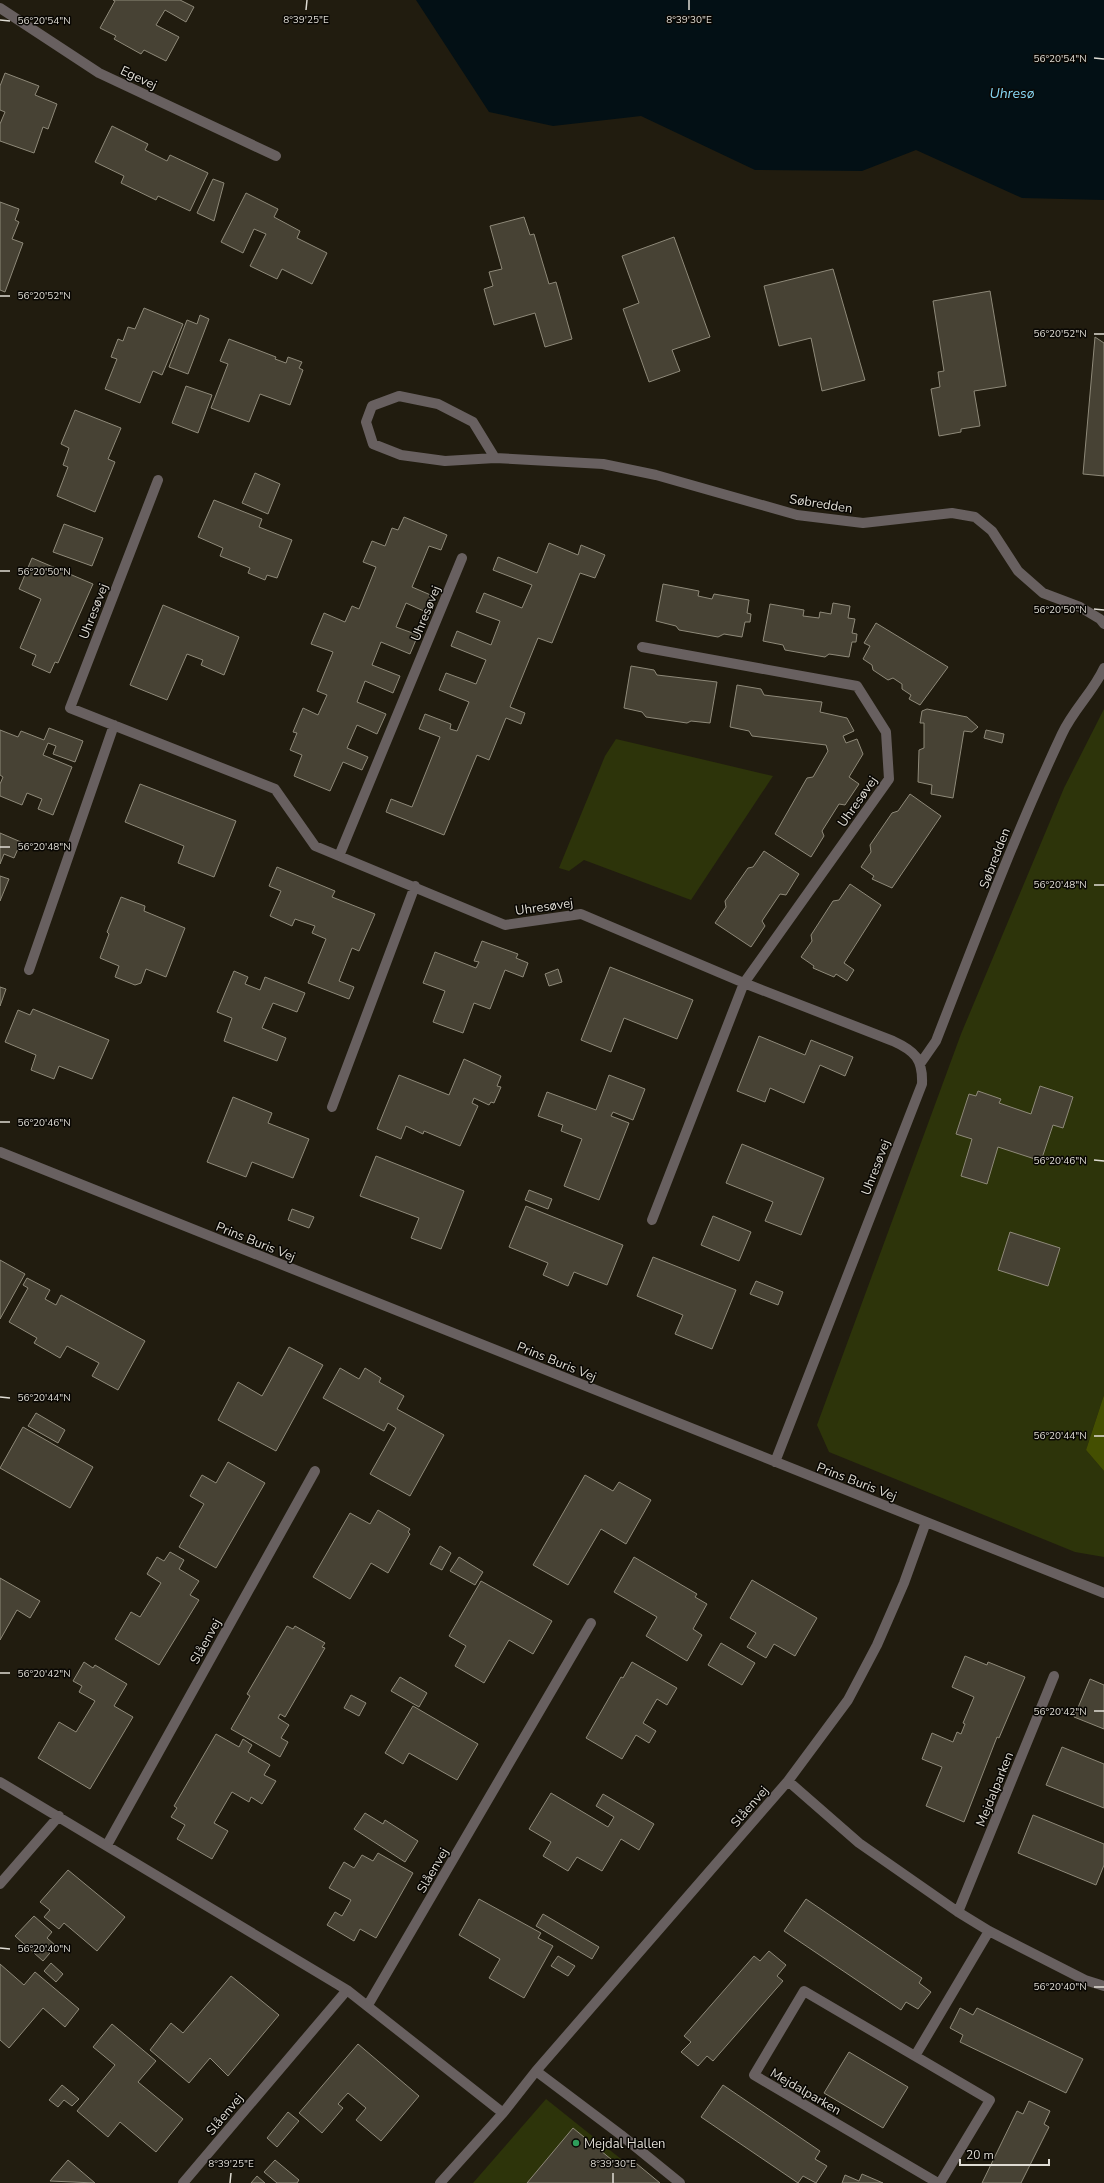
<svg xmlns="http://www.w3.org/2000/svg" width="1104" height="2183" viewBox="0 0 1104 2183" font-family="'Nunito Sans',sans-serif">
  <rect width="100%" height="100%" fill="#211c0f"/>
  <path fill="#2d340a" d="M 1104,709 L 1104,1395 L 1086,1450 L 1104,1471 L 1104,1557 L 1075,1552 L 829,1452 L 817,1425 L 961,1034 L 1064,788 Z
    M 616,739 L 773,776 L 691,900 L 584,860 L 569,871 L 559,868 L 605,756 Z
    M 546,2099 L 651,2183 L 473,2183 Z"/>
  <path fill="#444f01" d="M 1104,1395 L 1104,1471 L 1086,1450 Z"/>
  <path fill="#031015" d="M 416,0 L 1104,0 L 1104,200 L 1022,198 L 916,150 L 862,171 L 755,170 L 641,116 L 553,126 L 489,112 Z"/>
  <path fill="#474234" stroke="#8e8979" d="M 113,0 L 180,0 L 194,7 L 186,22 L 165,10 L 156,25 L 179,37 L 166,61 L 144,50 L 141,54 L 114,39 L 116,36 L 100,28 L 115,1 Z
    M 5,73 L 39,86 L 35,95 L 57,104 L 48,129 L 43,127 L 34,153 L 0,141 L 0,124 L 5,112 L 0,110 L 0,86 Z
    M 112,126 L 148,144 L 145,150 L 167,161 L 170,155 L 208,173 L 190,211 L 158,196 L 156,200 L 121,183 L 124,176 L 95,162 Z
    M 213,179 L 224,183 L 214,221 L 197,213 Z
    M 246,193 L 278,209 L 274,217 L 300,231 L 297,238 L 327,253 L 312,284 L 282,269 L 277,279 L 250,266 L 266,234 L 254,229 L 243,253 L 221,242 Z
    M 0,202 L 19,209 L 15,220 L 19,222 L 12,239 L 23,243 L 5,292 L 0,290 Z
    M 524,217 L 530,235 L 534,234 L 549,284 L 556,282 L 572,339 L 545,347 L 535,313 L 494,325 L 484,289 L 493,286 L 489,272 L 502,269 L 490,226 Z
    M 674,237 L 710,337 L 672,350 L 680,371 L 649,382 L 623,309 L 639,303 L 622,256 Z
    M 833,269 L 865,380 L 822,391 L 811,338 L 779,346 L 764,286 Z
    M 990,291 L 1006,386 L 974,391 L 980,426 L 961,429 L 961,432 L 939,436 L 931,389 L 940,387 L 938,372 L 944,371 L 933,301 Z
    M 144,308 L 183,324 L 162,375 L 153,371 L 140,403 L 105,389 L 117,359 L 111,357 L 118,339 L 123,341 L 128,327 L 135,329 Z
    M 200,315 L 209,319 L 188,374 L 169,367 L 187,320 L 197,324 Z
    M 1095,337 L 1104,343 L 1104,476 L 1083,474 Z
    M 229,339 L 276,357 L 275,359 L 286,363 L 288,357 L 302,362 L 299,368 L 303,370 L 290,405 L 260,394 L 249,422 L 211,408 L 228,364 L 220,361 Z
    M 186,386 L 212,395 L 198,433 L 172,423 Z
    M 75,410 L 121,428 L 108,459 L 115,462 L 95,512 L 57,496 L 68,467 L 63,465 L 69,448 L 61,444 Z
    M 255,473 L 280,484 L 268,514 L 242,503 Z
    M 214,500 L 262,519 L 259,527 L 292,540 L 277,578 L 267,575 L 265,580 L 248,573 L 250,568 L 220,556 L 223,548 L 198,537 Z
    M 404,517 L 447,535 L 441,550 L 429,546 L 412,587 L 433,596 L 426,612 L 406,603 L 396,627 L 418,635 L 410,654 L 381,642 L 372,665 L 400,676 L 393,693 L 365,681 L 357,702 L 386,714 L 377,734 L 357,725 L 347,748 L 368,757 L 362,770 L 343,762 L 330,791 L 294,776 L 302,755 L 290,750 L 297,733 L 293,732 L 303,708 L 318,715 L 327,695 L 317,691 L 333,652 L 311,644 L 324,613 L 345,622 L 352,606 L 359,609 L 376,567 L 363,562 L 372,541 L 385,546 L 392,528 L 398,530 Z
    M 64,524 L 103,538 L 92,566 L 53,552 Z
    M 549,543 L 578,555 L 581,545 L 605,555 L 595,578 L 580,573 L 552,643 L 538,638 L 510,707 L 525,713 L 521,724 L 506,718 L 489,760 L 477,755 L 444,835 L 386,812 L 391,799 L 412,807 L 440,737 L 419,729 L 425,714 L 451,724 L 450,729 L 457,731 L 469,702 L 439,690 L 446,673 L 476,684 L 486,660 L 451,646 L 457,631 L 491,645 L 500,621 L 476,612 L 484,593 L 522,608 L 532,585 L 493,570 L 498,557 L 537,573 Z
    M 32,558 L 93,584 L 58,663 L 55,662 L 50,673 L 32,665 L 36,655 L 20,648 L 41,599 L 19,589 Z
    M 663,584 L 699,591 L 698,596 L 712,599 L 714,594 L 749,600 L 747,613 L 751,614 L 750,622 L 745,622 L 742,637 L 724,634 L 718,637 L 679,630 L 676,626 L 656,621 Z
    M 833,603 L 850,606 L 848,618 L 855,619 L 852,633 L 857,634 L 856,642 L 852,642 L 849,657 L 829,654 L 825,657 L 785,650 L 783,645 L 763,641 L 770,604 L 804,610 L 803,616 L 819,618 L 820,612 L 831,614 Z
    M 163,605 L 239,637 L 224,675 L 201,665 L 203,660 L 187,654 L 167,700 L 130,685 Z
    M 876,623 L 948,667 L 920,705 L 909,699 L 911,695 L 902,689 L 902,684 L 893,678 L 888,680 L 873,670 L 872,665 L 863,659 L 870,646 L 864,643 Z
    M 631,666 L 654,670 L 657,675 L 717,682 L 710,723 L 691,721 L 687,723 L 646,717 L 642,712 L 624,708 Z
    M 737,685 L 761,689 L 764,695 L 822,702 L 820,712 L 847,718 L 854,731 L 843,736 L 846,743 L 857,739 L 863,754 L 849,777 L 859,784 L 845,805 L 839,804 L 822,831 L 824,836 L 811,857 L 775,834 L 807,778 L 813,777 L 828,751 L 826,745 L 752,736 L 749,731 L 730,727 Z
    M 927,709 L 967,717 L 978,727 L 972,732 L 964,731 L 953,798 L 931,794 L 932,785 L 918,782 L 919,750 L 924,748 L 924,723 L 920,723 L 922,711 Z
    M 49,728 L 83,741 L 75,762 L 53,754 L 56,746 L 48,743 L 43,755 L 72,767 L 53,815 L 38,809 L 42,799 L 27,793 L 22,805 L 0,796 L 0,784 L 3,777 L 0,775 L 0,730 L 18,737 L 21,731 L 44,740 Z
    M 986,730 L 1004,734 L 1002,743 L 984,738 Z
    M 140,784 L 236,821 L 214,877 L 178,863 L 184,846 L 125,822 Z
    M 910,794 L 941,816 L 892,888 L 872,879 L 874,876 L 861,867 L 871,852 L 870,845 L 892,813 L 898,811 Z
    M 0,833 L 21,842 L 14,858 L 4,854 L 0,864 Z
    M 764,851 L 799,874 L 786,895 L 780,894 L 762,921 L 765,926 L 751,947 L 715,923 L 726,907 L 725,901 L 748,868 L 753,867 Z
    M 277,867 L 335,891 L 332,897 L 375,914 L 359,951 L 352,948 L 339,981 L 354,987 L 349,999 L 308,983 L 326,939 L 312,933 L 315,926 L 295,919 L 292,926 L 270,916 L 281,891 L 269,886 Z
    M 0,876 L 9,879 L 0,901 Z
    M 850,884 L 881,905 L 844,963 L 854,970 L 847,981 L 836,974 L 834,977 L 813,968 L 814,966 L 801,957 L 812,941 L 811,935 L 833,901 L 839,900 Z
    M 121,897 L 145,906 L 144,911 L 185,928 L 166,977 L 146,969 L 141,983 L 135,985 L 115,977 L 119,966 L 100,958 L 109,934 L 107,932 Z
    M 482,941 L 518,954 L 516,958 L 528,963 L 523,977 L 505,970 L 490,1009 L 474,1003 L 463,1033 L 433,1022 L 445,991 L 423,983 L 435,952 L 476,968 L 479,962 L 474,961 Z
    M 610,967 L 693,1000 L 677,1039 L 624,1018 L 611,1052 L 581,1040 Z
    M 558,969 L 562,982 L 549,986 L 545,974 Z
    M 234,971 L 248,977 L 245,984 L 260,990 L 265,977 L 305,993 L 297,1012 L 273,1003 L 262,1028 L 286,1038 L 277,1061 L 224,1041 L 232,1018 L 217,1012 Z
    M 0,987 L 6,989 L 0,1006 Z
    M 33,1009 L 109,1040 L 92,1079 L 59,1066 L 54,1079 L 31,1070 L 36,1055 L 5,1042 L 18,1010 L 30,1015 Z
    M 759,1036 L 805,1055 L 811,1040 L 853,1057 L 845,1076 L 820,1065 L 804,1103 L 770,1088 L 765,1102 L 737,1091 Z
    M 464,1059 L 501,1076 L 497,1086 L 501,1087 L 494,1103 L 491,1102 L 489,1105 L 474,1098 L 472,1103 L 478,1106 L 460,1146 L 424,1131 L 423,1134 L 406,1126 L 401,1139 L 377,1129 L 399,1075 L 449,1095 Z
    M 609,1075 L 645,1089 L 633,1120 L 613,1112 L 611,1116 L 629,1123 L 599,1200 L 564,1186 L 582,1139 L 561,1131 L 563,1125 L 538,1116 L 547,1092 L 596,1110 Z
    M 1040,1086 L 1073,1097 L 1063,1128 L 1053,1125 L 1041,1161 L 998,1147 L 987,1184 L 961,1176 L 972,1139 L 956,1134 L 969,1094 L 976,1096 L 978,1091 L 1001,1099 L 999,1103 L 1031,1114 Z
    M 233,1097 L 272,1113 L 268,1123 L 309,1139 L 293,1178 L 252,1162 L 246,1177 L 207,1162 Z
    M 742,1144 L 824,1178 L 801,1235 L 765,1221 L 773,1202 L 726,1183 Z
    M 376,1156 L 464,1191 L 441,1249 L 411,1238 L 419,1218 L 360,1196 Z
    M 529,1190 L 552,1199 L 548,1209 L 525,1200 Z
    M 526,1206 L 623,1245 L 607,1285 L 574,1272 L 568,1286 L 543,1275 L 548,1263 L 509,1247 Z
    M 292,1209 L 314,1217 L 309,1228 L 288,1220 Z
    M 713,1216 L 751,1232 L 739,1261 L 701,1245 Z
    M 1010,1232 L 1060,1248 L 1048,1286 L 998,1270 Z
    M 653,1257 L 736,1290 L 712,1349 L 675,1334 L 683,1315 L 637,1296 Z
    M 0,1260 L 25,1274 L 0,1319 Z
    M 27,1278 L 50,1290 L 45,1299 L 56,1305 L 61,1295 L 145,1341 L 118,1390 L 92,1376 L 99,1363 L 67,1346 L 60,1358 L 34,1343 L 37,1338 L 9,1322 L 28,1288 L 23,1285 Z
    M 756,1281 L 783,1292 L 778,1305 L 750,1294 Z
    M 289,1347 L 323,1365 L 276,1451 L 218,1420 L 238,1382 L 262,1396 Z
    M 340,1368 L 359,1379 L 365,1368 L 381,1378 L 379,1382 L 404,1396 L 397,1409 L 444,1435 L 410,1496 L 370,1474 L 396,1428 L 388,1423 L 384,1431 L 323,1398 Z
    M 36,1413 L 65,1430 L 58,1443 L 28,1426 Z
    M 23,1427 L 93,1467 L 70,1508 L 0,1468 Z
    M 228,1462 L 265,1483 L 216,1568 L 179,1547 L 204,1504 L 190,1496 L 202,1475 L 216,1483 Z
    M 585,1475 L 613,1491 L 619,1482 L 651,1500 L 626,1544 L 601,1529 L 568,1585 L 533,1565 Z
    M 378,1510 L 410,1529 L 408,1532 L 410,1534 L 388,1573 L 371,1563 L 350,1599 L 313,1577 L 350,1513 L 370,1524 Z
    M 440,1546 L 451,1553 L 442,1570 L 430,1564 Z
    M 170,1552 L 184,1560 L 179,1569 L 199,1581 L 190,1595 L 199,1600 L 159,1665 L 115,1639 L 131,1612 L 140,1617 L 161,1583 L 147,1574 L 157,1557 L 164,1561 Z
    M 459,1557 L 483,1572 L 475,1585 L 450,1571 Z
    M 634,1557 L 697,1594 L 695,1597 L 707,1604 L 693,1629 L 702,1635 L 687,1661 L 646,1636 L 657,1617 L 614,1592 Z
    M 0,1578 L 40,1601 L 30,1618 L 17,1610 L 0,1640 Z
    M 752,1580 L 817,1618 L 795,1656 L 774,1644 L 766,1658 L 747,1647 L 756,1633 L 730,1618 Z
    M 481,1581 L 552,1621 L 533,1654 L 509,1640 L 484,1683 L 455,1666 L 466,1646 L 449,1636 Z
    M 287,1626 L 293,1629 L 295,1626 L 325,1643 L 322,1647 L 325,1648 L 285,1717 L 280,1714 L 278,1718 L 289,1725 L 281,1738 L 288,1742 L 280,1757 L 231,1729 L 250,1696 L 247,1694 Z
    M 721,1643 L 755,1663 L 742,1685 L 708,1665 Z
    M 965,1656 L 987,1665 L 988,1662 L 1025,1677 L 999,1738 L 997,1737 L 964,1822 L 926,1806 L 942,1767 L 922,1759 L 932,1733 L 953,1742 L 957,1732 L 961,1734 L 965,1724 L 963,1723 L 974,1697 L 952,1687 Z
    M 84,1662 L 93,1668 L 95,1665 L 127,1684 L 114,1706 L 133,1717 L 90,1789 L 38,1758 L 59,1722 L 76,1732 L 95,1701 L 79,1692 L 82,1686 L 73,1681 Z
    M 632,1662 L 677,1688 L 667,1705 L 657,1699 L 643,1723 L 656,1731 L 649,1743 L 636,1735 L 622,1759 L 586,1738 L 621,1677 L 623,1678 Z
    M 400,1677 L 427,1693 L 419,1707 L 391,1691 Z
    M 1090,1679 L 1104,1685 L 1104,1729 L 1074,1717 Z
    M 351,1695 L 366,1703 L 359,1716 L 344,1708 Z
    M 413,1706 L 478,1744 L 457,1780 L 409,1753 L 403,1764 L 385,1753 Z
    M 216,1734 L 239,1747 L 243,1739 L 252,1745 L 248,1752 L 270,1765 L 264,1775 L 276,1781 L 262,1804 L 251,1797 L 249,1802 L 232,1792 L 214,1823 L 228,1831 L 212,1859 L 177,1839 L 185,1825 L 171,1817 L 177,1808 L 174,1806 Z
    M 1062,1747 L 1104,1764 L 1104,1808 L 1046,1785 Z
    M 551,1793 L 608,1827 L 614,1817 L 596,1806 L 603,1794 L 654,1824 L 639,1850 L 621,1839 L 602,1871 L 577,1857 L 568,1871 L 543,1856 L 551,1842 L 529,1829 Z
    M 365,1813 L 383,1824 L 385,1820 L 418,1841 L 405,1862 L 354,1829 Z
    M 1033,1815 L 1104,1844 L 1104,1865 L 1096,1885 L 1018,1853 Z
    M 378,1853 L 413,1873 L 376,1938 L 360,1929 L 354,1941 L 327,1925 L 335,1912 L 342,1916 L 351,1900 L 329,1888 L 344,1862 L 354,1868 L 362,1855 L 373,1861 Z
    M 68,1870 L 125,1917 L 97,1951 L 64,1923 L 59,1929 L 44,1917 L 50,1910 L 40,1902 Z
    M 479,1899 L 541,1933 L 538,1938 L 553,1946 L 524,1998 L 489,1978 L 500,1959 L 459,1935 Z
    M 806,1899 L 922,1978 L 919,1983 L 931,1992 L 918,2009 L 906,2002 L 901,2010 L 784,1931 Z
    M 543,1914 L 599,1947 L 592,1959 L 536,1926 Z
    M 34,1916 L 52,1932 L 47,1938 L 56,1946 L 43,1961 L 15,1936 Z
    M 769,1951 L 786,1965 L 777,1976 L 783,1981 L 713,2061 L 707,2056 L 698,2066 L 681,2052 L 691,2042 L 684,2036 L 754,1956 L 760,1961 Z
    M 558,1956 L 575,1966 L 568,1976 L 551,1966 Z
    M 51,1963 L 63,1974 L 56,1982 L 44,1971 Z
    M 0,1964 L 24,1985 L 35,1972 L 79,2009 L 65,2027 L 43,2008 L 9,2048 L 0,2040 Z
    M 231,1976 L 279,2015 L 228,2076 L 210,2058 L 189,2083 L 150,2050 L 171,2023 L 183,2033 Z
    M 960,2008 L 973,2015 L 977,2008 L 1083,2059 L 1066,2093 L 960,2042 L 963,2035 L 950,2028 Z
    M 112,2024 L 156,2061 L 138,2082 L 183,2119 L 156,2152 L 120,2122 L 108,2137 L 77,2111 L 115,2065 L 93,2047 Z
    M 358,2044 L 419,2096 L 381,2141 L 356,2120 L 366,2108 L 348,2093 L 338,2104 L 343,2108 L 322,2133 L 299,2113 Z
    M 849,2052 L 908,2087 L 883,2128 L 824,2093 Z
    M 62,2085 L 79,2099 L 72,2106 L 64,2100 L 58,2107 L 49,2100 Z
    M 723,2085 L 820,2151 L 815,2159 L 827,2166 L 816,2183 L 803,2176 L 798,2183 L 701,2117 Z
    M 1029,2101 L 1050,2111 L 1044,2124 L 1049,2127 L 1021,2183 L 982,2183 L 1017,2111 L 1023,2114 Z
    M 288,2112 L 299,2121 L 277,2147 L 267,2138 Z
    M 573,2128 L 623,2169 L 631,2159 L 660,2183 L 527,2183 Z
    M 68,2160 L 95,2183 L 50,2181 Z
    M 275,2160 L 299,2180 L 297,2183 L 277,2183 L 264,2172 Z
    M 862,2174 L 883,2183 L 842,2183 L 845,2175 L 859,2181 Z
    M 257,2176 L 265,2183 L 251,2183 Z"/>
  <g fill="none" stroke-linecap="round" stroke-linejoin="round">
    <path stroke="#686060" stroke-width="10" d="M 0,8 L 99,73 L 276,156
      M 495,458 L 473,422 L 438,404 L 399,396 L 372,406 L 366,422 L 373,444 L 401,455 L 445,461 L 495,458 L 603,464 L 656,475 L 797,515 L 863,523 L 952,513 L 975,517 L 992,531 L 1018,571 L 1043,593 L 1080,607 L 1100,619 L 1104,624
      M 158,480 L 70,708 L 275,789 L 315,846 L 505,925 L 581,914 L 744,983 L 893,1041 C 915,1051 923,1059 922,1084 L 775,1462
      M 642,647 L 857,686 L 886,732 L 889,779 L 744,983 L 652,1220
      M 339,856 L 462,558
      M 29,970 L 114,725
      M 920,1064 L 936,1041 C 976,938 1015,834 1062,734 C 1073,710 1093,692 1104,668
      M 332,1107 L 415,886
      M 0,1152 L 1104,1593
      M 788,1781 L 859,1843 L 958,1912 L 989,1931 L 1085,1980 L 1104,1986
      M 0,1782 L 347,1990 L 503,2113
      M 107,1845 L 315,1471
      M 0,1884 L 59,1816
      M 958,1912 L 1054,1676
      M 368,2005 L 591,1623
      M 915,2056 L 989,1931
      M 536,2071 L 621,2135 L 680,2183
      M 183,2183 L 347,1990
      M 440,2183 L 503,2113 L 536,2071 L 788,1781 L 848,1700 L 877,1645 L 904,1583 L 926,1522
      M 938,2183 L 754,2075 L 804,1991 L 990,2100 L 940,2183"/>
  </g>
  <path fill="none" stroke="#dfdcd4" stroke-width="1.5" d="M 306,10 L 307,0M 689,10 L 689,0M 0,20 L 10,21M 1094,58 L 1104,59M 0,296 L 10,296M 1094,334 L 1104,334M 0,571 L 10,571M 1094,609 L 1104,610M 0,847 L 10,847M 1094,885 L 1104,885M 0,1122 L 10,1122M 1094,1160 L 1104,1161M 0,1397 L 10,1398M 1094,1436 L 1104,1436M 0,1673 L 10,1673M 1094,1711 L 1104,1711M 0,1948 L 10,1949M 1094,1987 L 1104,1987M 230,2183 L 231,2173M 613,2183 L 613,2173"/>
  <circle fill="#2e9e5b" stroke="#090703" stroke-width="1.5" cx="576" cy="2143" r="4"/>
  <g text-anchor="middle" stroke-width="3" stroke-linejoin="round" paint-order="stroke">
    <g font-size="13" fill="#dfdcd4" stroke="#090703">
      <text transform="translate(139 77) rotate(25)" y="5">Egevej</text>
      <text transform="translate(821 503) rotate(9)" y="5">Søbredden</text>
      <text transform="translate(93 611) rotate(-69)" y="5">Uhresøvej</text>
      <text transform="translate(425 613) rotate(-68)" y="5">Uhresøvej</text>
      <text transform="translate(857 801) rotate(-55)" y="5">Uhresøvej</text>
      <text transform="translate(994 858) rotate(-69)" y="5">Søbredden</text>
      <text transform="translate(544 906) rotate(-8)" y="5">Uhresøvej</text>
      <text transform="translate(875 1167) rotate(-69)" y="5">Uhresøvej</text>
      <text transform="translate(256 1241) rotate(22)" y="5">Prins Buris Vej</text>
      <text transform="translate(557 1361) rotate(22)" y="5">Prins Buris Vej</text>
      <text transform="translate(857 1481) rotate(21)" y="5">Prins Buris Vej</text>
      <text transform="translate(205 1641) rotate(-61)" y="5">Slåenvej</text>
      <text transform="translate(994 1789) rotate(-68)" y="5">Mejdalparken</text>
      <text transform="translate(749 1806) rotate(-49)" y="5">Slåenvej</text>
      <text transform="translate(432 1870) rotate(-60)" y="5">Slåenvej</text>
      <text transform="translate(806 2091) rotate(30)" y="5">Mejdalparken</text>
      <text transform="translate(224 2114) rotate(-50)" y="5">Slåenvej</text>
    </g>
    <g font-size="13" fill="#dfdcd4" stroke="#090703" text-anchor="start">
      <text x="584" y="2148">Mejdal Hallen</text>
    </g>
    <g font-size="14" font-style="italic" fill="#88d8f5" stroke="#090703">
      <text x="1012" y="98">Uhresø</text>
    </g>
  </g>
  <g font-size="10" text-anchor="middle" fill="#dfdcd4" stroke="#090703" stroke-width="3" stroke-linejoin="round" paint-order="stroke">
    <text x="306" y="23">8°39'25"E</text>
    <text x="689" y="23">8°39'30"E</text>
    <text x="44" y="24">56°20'54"N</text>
    <text x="1060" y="62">56°20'54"N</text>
    <text x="44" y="299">56°20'52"N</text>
    <text x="1060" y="337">56°20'52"N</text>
    <text x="44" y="575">56°20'50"N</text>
    <text x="1060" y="613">56°20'50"N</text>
    <text x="44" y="850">56°20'48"N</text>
    <text x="1060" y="888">56°20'48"N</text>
    <text x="44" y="1126">56°20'46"N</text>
    <text x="1060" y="1164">56°20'46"N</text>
    <text x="44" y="1401">56°20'44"N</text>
    <text x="1060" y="1439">56°20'44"N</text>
    <text x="44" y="1677">56°20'42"N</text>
    <text x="1060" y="1715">56°20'42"N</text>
    <text x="44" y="1952">56°20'40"N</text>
    <text x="1060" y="1990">56°20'40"N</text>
    <text x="231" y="2167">8°39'25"E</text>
    <text x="613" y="2167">8°39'30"E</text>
  </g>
  <path d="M960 2159v6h89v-6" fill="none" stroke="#dfdcd4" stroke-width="2"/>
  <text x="966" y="2159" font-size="12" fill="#dfdcd4" stroke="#090703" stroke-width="3" paint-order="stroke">20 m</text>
</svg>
